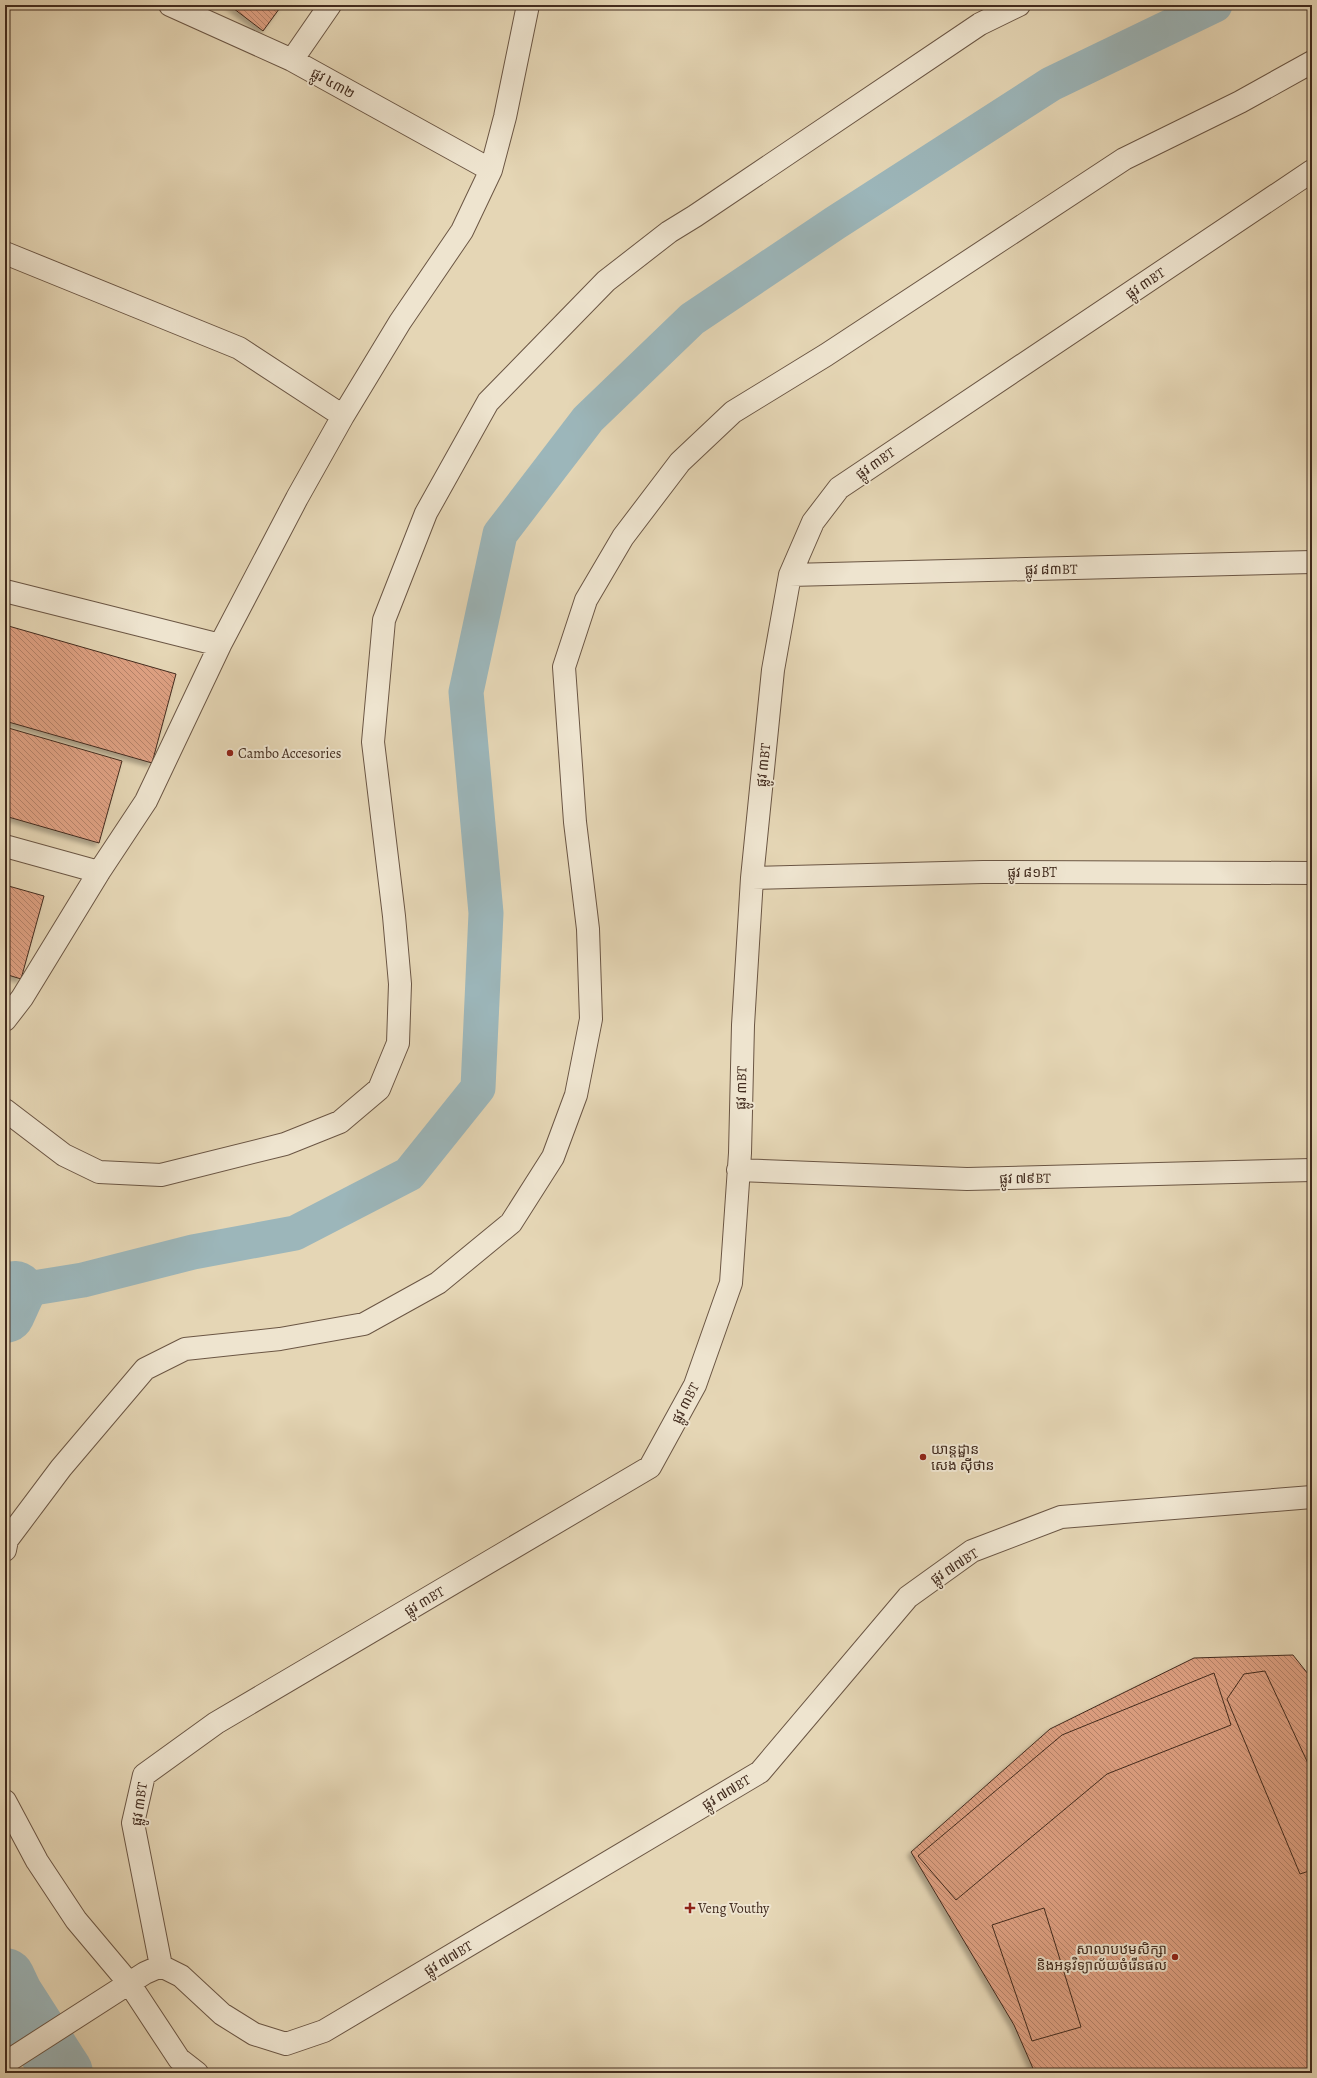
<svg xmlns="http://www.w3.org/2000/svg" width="1317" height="2078" viewBox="0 0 1317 2078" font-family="Alegreya,'Noto Sans Khmer',serif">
  <defs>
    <pattern id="building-back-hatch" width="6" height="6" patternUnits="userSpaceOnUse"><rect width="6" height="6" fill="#dfa183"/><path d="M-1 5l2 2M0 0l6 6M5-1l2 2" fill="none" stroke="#b6836b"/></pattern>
    <filter id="shadow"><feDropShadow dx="-3.5" dy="3.5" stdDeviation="2" flood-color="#0004"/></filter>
  </defs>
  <rect width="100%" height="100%" fill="#e5d6b5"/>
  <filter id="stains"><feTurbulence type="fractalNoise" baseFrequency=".005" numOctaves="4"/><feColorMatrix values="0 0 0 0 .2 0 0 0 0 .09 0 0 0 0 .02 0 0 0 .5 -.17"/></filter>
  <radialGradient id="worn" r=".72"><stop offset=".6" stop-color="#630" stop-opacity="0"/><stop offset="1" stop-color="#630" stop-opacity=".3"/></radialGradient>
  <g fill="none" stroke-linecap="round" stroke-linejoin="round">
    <path stroke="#787e7c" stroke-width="10" d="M 5,1288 L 15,1291"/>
    <path stroke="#9cb6ba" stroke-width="35" d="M 15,1291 L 83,1280 L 193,1252 L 295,1233 L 409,1174 L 478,1088 L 486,913 L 466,692 L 500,534 L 588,419 L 692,319 L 835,223 L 1051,84 L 1215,5"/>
    <path stroke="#9cb6ba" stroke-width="60" d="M 5,1313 L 15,1291
      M 5,1978 L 13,1995 L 63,2073"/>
  </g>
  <path fill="url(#building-back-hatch)" stroke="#422b1e" filter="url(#shadow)" d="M 229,5 L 282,5 L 263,31 Z
    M 5,625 L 176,674 L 152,763 L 5,721 Z
    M 5,727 L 122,761 L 99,843 L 5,816 Z
    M 5,885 L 44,896 L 21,979 L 5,974 Z
    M 1293,1655 L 1312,1679 L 1312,2073 L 1035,2073 L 1014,2025 L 911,1852 L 1050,1729 L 1194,1658 Z
    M 1265,1671 L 1312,1772 L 1312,1870 L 1300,1874 L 1227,1699 L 1244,1674 Z
    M 1214,1673 L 1231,1725 L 1107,1774 L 956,1900 L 918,1856 L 1062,1735 Z
    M 1044,1908 L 1081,2027 L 1032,2041 L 992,1925 Z"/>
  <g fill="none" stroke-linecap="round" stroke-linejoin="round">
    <defs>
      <path id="minor" d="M 170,5 L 292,60 L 491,170
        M 292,60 L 330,5
        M 5,253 L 239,348 L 343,416
        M 790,575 L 1312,562
        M 5,591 L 220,645
        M 5,846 L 99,872
        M 752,878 L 983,872 L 1312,873
        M 5,1020 L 22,998 L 99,872 L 146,801 L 220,645 L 297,498 L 343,416 L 400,322 L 462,231 L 491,170 L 505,117 L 528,5
        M 5,1110 L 64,1155 L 99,1172 L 161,1175 L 285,1144 L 340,1122 L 379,1089 L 398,1043 L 400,984 L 394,916 L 373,742 L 384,620 L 426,513 L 488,402 L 606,281 L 669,232 L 695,216 L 980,24 L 1019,5
        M 738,1170 L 967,1179 L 1312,1170
        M 5,1550 L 7,1540 L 61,1468 L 145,1369 L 185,1349 L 280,1339 L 364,1324 L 438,1283 L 511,1223 L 553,1157 L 576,1095 L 591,1019 L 588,929 L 575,822 L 564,667 L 586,600 L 623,537 L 680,462 L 733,412 L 826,355 L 1124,159 L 1240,102 L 1312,62
        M 5,1801 L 37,1861 L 76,1920 L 129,1983 L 179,2059 L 197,2073
        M 161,1966 L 133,1823 L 144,1775 L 216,1723 L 650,1467 L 695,1385 L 731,1283 L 740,1153 L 743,1025 L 752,878 L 773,670 L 790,575 L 813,522 L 839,488 L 1312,171
        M 5,2063 L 145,1973 L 161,1966 L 181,1976 L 222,2014 L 254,2034 L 286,2044 L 324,2031 L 760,1772 L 908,1597 L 972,1551 L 1061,1517 L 1312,1497"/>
    </defs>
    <use href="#minor" stroke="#6b5644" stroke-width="24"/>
    <use href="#minor" stroke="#eee4cf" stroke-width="22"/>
  </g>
  <g fill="#8f2418" stroke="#eee4cf" stroke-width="1.5">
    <circle cx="230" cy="753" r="4"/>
    <circle cx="923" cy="1457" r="4"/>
    <path d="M688 1902h4v4h4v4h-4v4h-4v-4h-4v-4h4z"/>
    <circle cx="1175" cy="1957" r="4"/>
  </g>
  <g text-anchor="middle" stroke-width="4" stroke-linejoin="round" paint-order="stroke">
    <g font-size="14" fill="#422b1e" stroke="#eee4cf">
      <text transform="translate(333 83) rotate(29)" y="5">ផ្លូវ ៤៣២</text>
      <text transform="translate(1145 283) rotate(-34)" y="5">ផ្លូវ ៣BT</text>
      <text transform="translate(875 463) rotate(-35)" y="5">ផ្លូវ ៣BT</text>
      <text transform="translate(1051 569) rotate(-1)" y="5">ផ្លូវ ៨៣BT</text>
      <text transform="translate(763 765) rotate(-84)" y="5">ផ្លូវ ៣BT</text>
      <text x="1032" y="877">ផ្លូវ ៨១BT</text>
      <text transform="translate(741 1088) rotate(-89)" y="5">ផ្លូវ ៣BT</text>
      <text transform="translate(1025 1178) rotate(-1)" y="5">ផ្លូវ ៧៩BT</text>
      <text transform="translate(685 1403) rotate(-63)" y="5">ផ្លូវ ៣BT</text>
      <text transform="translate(954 1566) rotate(-33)" y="5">ផ្លូវ ៧៧BT</text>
      <text transform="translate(424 1601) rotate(-31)" y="5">ផ្លូវ ៣BT</text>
      <text transform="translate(726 1792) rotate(-31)" y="5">ផ្លូវ ៧៧BT</text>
      <text transform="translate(139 1804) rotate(-82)" y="5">ផ្លូវ ៣BT</text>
      <text transform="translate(448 1958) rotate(-31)" y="5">ផ្លូវ ៧៧BT</text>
    </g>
    <g font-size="14" fill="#422b1e" stroke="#eee4cf" text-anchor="start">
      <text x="238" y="758">Cambo Accesories</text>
      <text x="931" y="1454">យាន្ដដ្ឋាន<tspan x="931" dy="16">សេង ស៊ីថាន</tspan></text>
      <text x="698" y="1913">Veng Vouthy</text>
      <text x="1167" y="1954" text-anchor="end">សាលាបឋមសិក្សា<tspan x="1167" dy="16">និងអនុវិទ្យាល័យចំរើនផល</tspan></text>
    </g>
  </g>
  <rect width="1317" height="2078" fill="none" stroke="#e5d6b5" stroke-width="20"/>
  <rect x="6" y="6" width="1305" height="2066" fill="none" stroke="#422b1e" stroke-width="2"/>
  <rect x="10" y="10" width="1297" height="2058" fill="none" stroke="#422b1e"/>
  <rect width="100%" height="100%" filter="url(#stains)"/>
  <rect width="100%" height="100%" fill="url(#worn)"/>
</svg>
